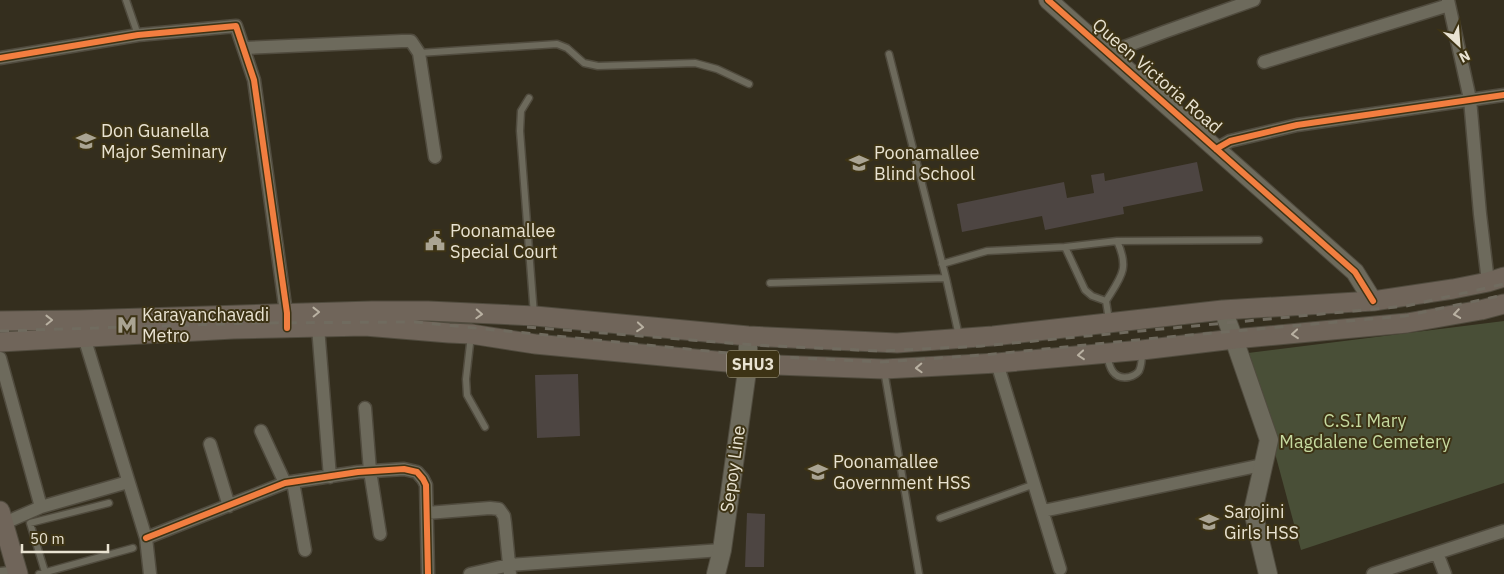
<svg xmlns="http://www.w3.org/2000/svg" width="1504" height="574" viewBox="0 0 1504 574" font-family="'IBM Plex Sans',sans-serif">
  <rect width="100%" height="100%" fill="#342e1e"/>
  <path fill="#494f37" d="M 1504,321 L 1504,483 L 1301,550 L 1248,353 Z"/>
  <path fill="#4d4542" d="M 1197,162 L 1203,191 L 1123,207 L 1124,214 L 1045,230 L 1042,216 L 962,232 L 957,204 L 1064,182 L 1067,198 L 1094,193 L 1091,175 L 1104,173 L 1105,181 Z
    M 578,374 L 580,436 L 537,438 L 535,375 Z
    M 747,513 L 765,514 L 764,567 L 745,567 Z"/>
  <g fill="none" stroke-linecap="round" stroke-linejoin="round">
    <defs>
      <path id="lane" d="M 126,0 L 138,35
        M 419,53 L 557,44 L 567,48 L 584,63 L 598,66 L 695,63 L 717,69 L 749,84
        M 889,54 L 946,278 L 959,336
        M 529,98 L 521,111 L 520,131 L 534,315
        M 1065,247 L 1117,241
        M 942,264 L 987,251 L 1065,247 L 1085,290 L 1092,296 L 1106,301 L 1109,320
        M 770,283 L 946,278
        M 1106,301 C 1121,277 1130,269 1117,241 L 1259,240
        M 471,335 L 466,379 L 467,395 L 485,427
        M 1107,354 C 1109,367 1113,380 1129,377 C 1133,376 1136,375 1139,371 C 1142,365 1142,358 1142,351
        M 884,370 L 919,574
        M 940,518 L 1035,484
        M 45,572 L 30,523 L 109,503
        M 39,574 L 133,548"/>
      <path id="street" d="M 1448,0 L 1470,99 L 1480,214 L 1488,282
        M 244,48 L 402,41 L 411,41 L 419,53 L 435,157
        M 1108,53 L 1164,32 L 1254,0
        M 0,58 L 138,35 L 236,26 L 254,80 L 287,320
        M 1264,62 L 1449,5
        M 1216,149 L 1230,141 L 1297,125 L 1504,95
        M 318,327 L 330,477
        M 84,337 L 146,538 L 150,574
        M 0,358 L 41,507
        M 997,363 L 1060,569
        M 365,408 L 370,471 L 380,534
        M 261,431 L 285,483
        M 210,444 L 229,506
        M 293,482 L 305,550
        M 1043,511 L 1262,465
        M 427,513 L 490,508 L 499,509 L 504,516 L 505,523 L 510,574
        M 0,525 L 41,507 L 128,482
        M 146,538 L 285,483 L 358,472 L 404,469 L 417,472 L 423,479 L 426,485 L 428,574
        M 1437,553 L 1445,574
        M 1,574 L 18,572
        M 470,574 L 509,565 L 722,550
        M 1373,574 L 1504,531"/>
      <path id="secondary" d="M 1048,0 L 1355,272 L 1373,301
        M 1223,310 L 1234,339 L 1269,440 L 1253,511 L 1268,574
        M 716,574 L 722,550 L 748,364 L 748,336"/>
      <path id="primary" d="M 0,321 L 79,320 L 372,311 L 428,311 L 535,316 L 748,336 L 897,343 L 993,336 L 1223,310 L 1373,301 L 1453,289 L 1488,282 L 1504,277
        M 0,342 L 233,329 L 365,326 L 449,333 L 471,334 L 535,344 L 748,364 L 884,369 L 997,363 L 1142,350 L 1234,339 L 1407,323 L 1481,310 L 1504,304
        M 0,511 L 18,574"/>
    </defs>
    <use href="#lane" stroke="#504b3e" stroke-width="9"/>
    <use href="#street" stroke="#504b3e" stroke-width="15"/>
    <use href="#secondary" stroke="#504b3e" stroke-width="20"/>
    <use href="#primary" stroke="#504b3e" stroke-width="21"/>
    <use href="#lane" stroke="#6d6a5c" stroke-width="6"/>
    <use href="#street" stroke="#6d6a5c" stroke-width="12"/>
    <use href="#secondary" stroke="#6d6a5c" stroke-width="18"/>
    <use href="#primary" stroke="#70655a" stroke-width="19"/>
    <path stroke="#706b5f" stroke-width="3" stroke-dasharray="9 9" stroke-linecap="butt" d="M 527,327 L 755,345 L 881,351 L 981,346 L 1406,306 L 1504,284
      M 0,331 L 254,323 L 415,322 L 757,356 L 882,362 L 984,355 L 1157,338 L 1405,316 L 1504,295"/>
    <defs>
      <path id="cycleway" d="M 1048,0 L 1355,272 L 1373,301
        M 0,58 L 138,35 L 236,26 L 254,80 L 287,313 L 287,328
        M 1216,149 L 1230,141 L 1297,125 L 1504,95
        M 146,538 L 285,483 L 358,472 L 404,469 L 417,472 L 423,479 L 426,485 L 428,574"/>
    </defs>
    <use href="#cycleway" stroke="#3d3315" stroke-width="9"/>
    <use href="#cycleway" stroke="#f27e40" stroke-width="6"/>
  </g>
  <defs><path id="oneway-chevron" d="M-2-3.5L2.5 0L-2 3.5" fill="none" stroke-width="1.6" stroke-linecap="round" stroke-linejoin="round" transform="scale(1.25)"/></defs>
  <g stroke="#b9b1a2">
    <use href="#oneway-chevron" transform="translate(316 312) rotate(-1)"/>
    <use href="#oneway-chevron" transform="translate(479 314) rotate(3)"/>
    <use href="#oneway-chevron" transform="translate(1457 314) rotate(171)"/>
    <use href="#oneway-chevron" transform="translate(49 320) rotate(-1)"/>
    <use href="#oneway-chevron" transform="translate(640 327) rotate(5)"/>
    <use href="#oneway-chevron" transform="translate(1295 334) rotate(175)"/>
    <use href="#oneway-chevron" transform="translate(1081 355) rotate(175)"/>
    <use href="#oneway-chevron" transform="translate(919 368) rotate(178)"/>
  </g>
  <defs>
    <symbol id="school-bare" viewBox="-9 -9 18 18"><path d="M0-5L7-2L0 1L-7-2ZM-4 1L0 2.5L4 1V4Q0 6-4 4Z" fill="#aaa493" stroke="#3d3315" stroke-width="2.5" paint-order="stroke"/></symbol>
    <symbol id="civic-bare" viewBox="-9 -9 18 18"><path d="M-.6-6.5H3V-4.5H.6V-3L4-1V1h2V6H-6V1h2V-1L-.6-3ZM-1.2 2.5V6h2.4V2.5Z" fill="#aaa493" stroke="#3d3315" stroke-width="2.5" paint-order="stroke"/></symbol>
    <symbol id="metro-bare" viewBox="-9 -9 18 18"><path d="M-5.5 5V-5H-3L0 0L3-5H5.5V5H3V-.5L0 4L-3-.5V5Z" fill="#aaa493" stroke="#3d3315" stroke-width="2.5" paint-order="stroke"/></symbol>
  </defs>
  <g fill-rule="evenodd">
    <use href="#school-bare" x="72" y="127" width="28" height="28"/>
    <use href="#school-bare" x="845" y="149" width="28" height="28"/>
    <use href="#civic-bare" x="421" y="227" width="28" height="28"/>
    <use href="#metro-bare" x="113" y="311" width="28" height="28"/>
    <use href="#school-bare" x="804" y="458" width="28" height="28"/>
    <use href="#school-bare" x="1195" y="508" width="28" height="28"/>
  </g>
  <g text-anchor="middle" stroke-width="4" stroke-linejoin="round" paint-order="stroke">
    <rect fill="#3d3315" stroke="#b5ae99" stroke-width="1" x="727" y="350.5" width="52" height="27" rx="4"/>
    <g font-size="16" font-weight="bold" fill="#e9e3d2">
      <text x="753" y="370">SHU3</text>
    </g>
    <g font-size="18" fill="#e9e3d2" stroke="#3d3315">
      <text transform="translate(1157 76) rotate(41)" y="6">Queen Victoria Road</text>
      <text transform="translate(733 469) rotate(-82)" y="6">Sepoy Line</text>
    </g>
    <g font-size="18" fill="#e9e3d2" stroke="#3d3315" text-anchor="start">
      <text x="101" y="137">Don Guanella<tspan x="101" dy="21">Major Seminary</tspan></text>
      <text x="874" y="159">Poonamallee<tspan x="874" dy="21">Blind School</tspan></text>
      <text x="450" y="237">Poonamallee<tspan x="450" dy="21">Special Court</tspan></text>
      <text x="142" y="321">Karayanchavadi<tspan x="142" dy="21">Metro</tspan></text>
      <text x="833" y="468">Poonamallee<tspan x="833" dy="21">Government HSS</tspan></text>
      <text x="1224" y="518">Sarojini<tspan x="1224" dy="21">Girls HSS</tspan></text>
    </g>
    <g font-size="18" fill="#c5d99f" stroke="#3d3315">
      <text x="1365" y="427">C.S.I Mary<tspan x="1365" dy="21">Magdalene Cemetery</tspan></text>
    </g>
  </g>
  <g transform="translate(1459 45) rotate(154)" stroke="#3d3315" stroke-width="4" paint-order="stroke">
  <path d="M0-4L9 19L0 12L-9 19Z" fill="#e9e3d2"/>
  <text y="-8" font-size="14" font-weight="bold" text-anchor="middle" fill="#e9e3d2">N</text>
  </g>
  <path d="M22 544v8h86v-8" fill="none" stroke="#e9e3d2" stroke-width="2.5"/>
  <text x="30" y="544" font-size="15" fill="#e9e3d2" stroke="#3d3315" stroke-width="4" paint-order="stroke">50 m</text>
</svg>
